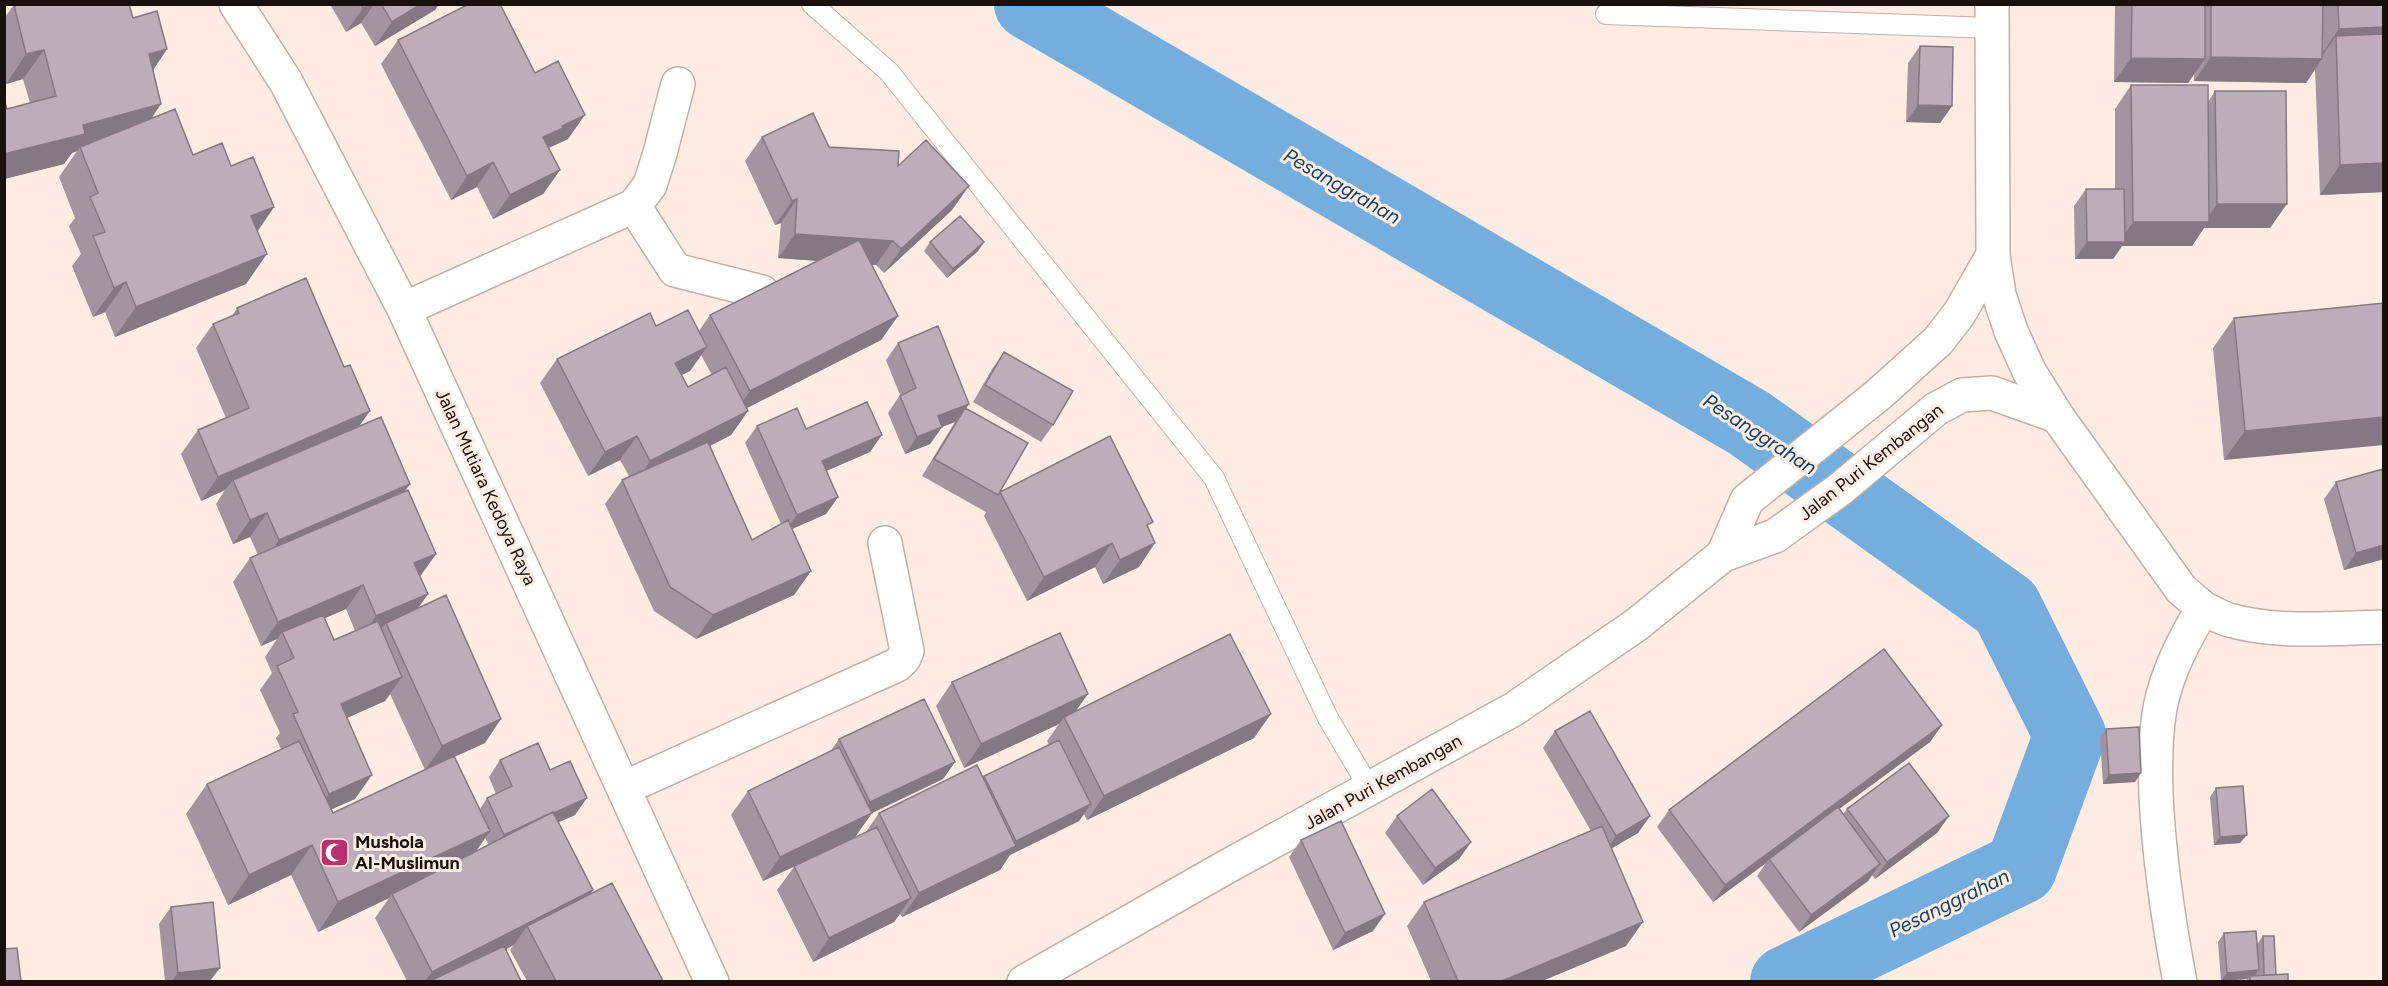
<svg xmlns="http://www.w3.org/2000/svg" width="2388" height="986" viewBox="0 0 2388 986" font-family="Figtree,sans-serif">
  <rect width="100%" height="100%" fill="#feece3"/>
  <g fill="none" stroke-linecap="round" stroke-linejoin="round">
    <path stroke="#74aedf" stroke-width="72" d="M 1030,4 L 1749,423 L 2006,607 L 2070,735 L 2021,868 L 1786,982"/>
    <defs>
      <path id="lane" d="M 812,4 L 889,72 L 1214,478 L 1328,718 L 1370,789
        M 1606,14 L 1992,28"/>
      <path id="street" d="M 236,4 L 286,82 L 404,309 L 712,982
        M 634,206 L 675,270 L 762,292
        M 404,309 L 634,206 L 650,185 L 660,153 L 678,84
        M 624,788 L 897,665 L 904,658 L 907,651 L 885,543
        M 2180,982 C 2168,919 2159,858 2156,795 C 2155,767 2155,737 2160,708 C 2167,672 2184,640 2203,608 C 2211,612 2220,617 2229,620 C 2278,634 2333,628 2384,627"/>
      <path id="secondary" d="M 1992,4 L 1993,255 L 1999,295 L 2011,331 L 2029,371 L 2057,416 L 2181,589 L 2203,608
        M 1723,555 L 1747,500 L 1878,395 L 1938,341 L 1959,314 L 1993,255
        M 1024,982 L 1228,866 L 1514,709 L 1636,625 L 1723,555 L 1775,536 L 1839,490 L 1936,409 L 1962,395 L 1992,393 L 2057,416"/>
    </defs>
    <use href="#lane" stroke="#c4afa4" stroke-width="22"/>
    <use href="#street" stroke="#c4afa4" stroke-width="36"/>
    <use href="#secondary" stroke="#c4afa4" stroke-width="36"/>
    <use href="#lane" stroke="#fff" stroke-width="20"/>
    <use href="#street" stroke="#fff" stroke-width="33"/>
    <use href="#secondary" stroke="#fff" stroke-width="33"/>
  </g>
  <path fill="#a4949f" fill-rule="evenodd" d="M 330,4 L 439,4 L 435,10 L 375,46 L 361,23 L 346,32 Z
    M 2115,4 L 2384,4 L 2384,192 L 2320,195 L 2315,69 L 2306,83 L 2194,81 L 2194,74 L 2188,83 L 2114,82 Z
    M 14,5 L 133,18 L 167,49 L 153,70 L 152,118 L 193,155 L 231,166 L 274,207 L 258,231 L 246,284 L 115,337 L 105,312 L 93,317 L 72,266 L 81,254 L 69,226 L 75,218 L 59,177 L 77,151 L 72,153 L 64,164 L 4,179 L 4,99 L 7,109 L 30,103 L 23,79 L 6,84 L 4,80 L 4,18 Z
    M 398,40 L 568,139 L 549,148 L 560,170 L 543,194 L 493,219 L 477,187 L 451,200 L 381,64 Z
    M 1920,46 L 1952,106 L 1940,123 L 1906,122 L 1908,63 Z
    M 2131,85 L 2208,102 L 2215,91 L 2270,228 L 2204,228 L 2192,246 L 2122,246 L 2113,259 L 2075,259 L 2074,206 L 2086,189 L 2115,189 L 2115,109 Z
    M 762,137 L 829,147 L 898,166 L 952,210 L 884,273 L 876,265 L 871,265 L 898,316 L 881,340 L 747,408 L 748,411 L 731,435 L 710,446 L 752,540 L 781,524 L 745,443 L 757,426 L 806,429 L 870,452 L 826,471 L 838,497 L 826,514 L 792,529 L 811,571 L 794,595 L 696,639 L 654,611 L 605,504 L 622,480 L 629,476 L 620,460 L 588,476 L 540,383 L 557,359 L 656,326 L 699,331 L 710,315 L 818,261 L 778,258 L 781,223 L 775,225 L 745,161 ZM 701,355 L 712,375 L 688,387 L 681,375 L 690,371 Z
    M 930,242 L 984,242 L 978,251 L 947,278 L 924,251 Z
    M 2384,303 L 2224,460 L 2213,348 L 2234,318 Z
    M 237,308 L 359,426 L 404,492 L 436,554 L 420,576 L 428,594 L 418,608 L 485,743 L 454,757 L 480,809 L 487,798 L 496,794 L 489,777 L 500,760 L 550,770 L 575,815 L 559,822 L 593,890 L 590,894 L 663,981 L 527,981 L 510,950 L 514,945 L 506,949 L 521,981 L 407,981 L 375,918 L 389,898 L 318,932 L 291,875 L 228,905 L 186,814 L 207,784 L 281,749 L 276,738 L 280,733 L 260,690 L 272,673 L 265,657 L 277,639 L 261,646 L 233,582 L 250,558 L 258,555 L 250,537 L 233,544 L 216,504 L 225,490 L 201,501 L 181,454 L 198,430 L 226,418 L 196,348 L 213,324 L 232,316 ZM 346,609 L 355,631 L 334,640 L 325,618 ZM 390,694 L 425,770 L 333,813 L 332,809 L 355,799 L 347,718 L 385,701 ZM 485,838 L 489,845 L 476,852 Z
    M 898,343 L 969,404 L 966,408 L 1000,492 L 1148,528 L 1139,567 L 1103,584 L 1095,567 L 1027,601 L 984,516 L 986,512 L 922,476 L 955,422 L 942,427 L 930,444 L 905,454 L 888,413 L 900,395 L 886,360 Z
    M 1004,352 L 1053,425 L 1041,442 L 973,402 L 992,369 Z
    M 2383,469 L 2384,559 L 2344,570 L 2324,499 L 2336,482 Z
    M 952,682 L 1077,711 L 1254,738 L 1087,820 L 1084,814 L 1079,821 L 1010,855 L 1000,870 L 902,917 L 900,914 L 894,922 L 813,962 L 777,890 L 794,867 L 763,881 L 731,815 L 748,791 L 830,752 L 839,739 L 955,762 L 943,779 L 872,813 L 855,837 L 866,832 L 879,813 L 983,777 L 984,776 L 1049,745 L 1047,741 L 1059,724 L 964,768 L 936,706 Z
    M 1942,725 L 1930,742 L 1839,809 L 1843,814 L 1847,809 L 1949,816 L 1937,833 L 1875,879 L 1872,875 L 1868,881 L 1799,932 L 1757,876 L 1766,863 L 1713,902 L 1657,827 L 1669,810 Z
    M 2106,729 L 2135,782 L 2103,784 L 2100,738 Z
    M 1555,731 L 1650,816 L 1638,833 L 1611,848 L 1626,946 L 1542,981 L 1431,981 L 1407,926 L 1424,902 L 1591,831 L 1543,748 Z
    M 2216,788 L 2240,843 L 2214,845 L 2210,797 Z
    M 1397,816 L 1471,842 L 1459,859 L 1423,885 L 1385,833 Z
    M 1301,840 L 1373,931 L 1333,950 L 1289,857 Z
    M 171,907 L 210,981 L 165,981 L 159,924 Z
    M 2224,933 L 2257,944 L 2263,936 L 2276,975 L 2288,981 L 2246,981 L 2247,979 L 2221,981 L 2218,942 Z"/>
  <path fill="#867882" d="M 369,4 L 374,4 L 361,23 L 346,32 L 363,8 Z
    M 421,4 L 439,4 L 435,10 L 375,46 L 392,22 Z
    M 2384,27 L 2384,57 L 2336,36 L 2320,59 L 2322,59 L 2306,83 L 2194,81 L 2211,57 L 2318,59 L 2339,29 Z
    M 167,49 L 147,79 L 149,54 Z
    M 44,50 L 23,79 L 6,84 L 26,54 Z
    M 2131,58 L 2205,59 L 2188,83 L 2114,82 Z
    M 161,104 L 141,134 L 80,147 L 77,151 L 72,153 L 64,164 L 4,179 L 4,154 L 83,125 Z
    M 1918,105 L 1952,106 L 1940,123 L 1906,122 Z
    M 585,115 L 568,139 L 548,148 L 543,137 L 562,126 Z
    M 493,162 L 477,187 L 451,200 L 467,176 Z
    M 2384,163 L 2384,192 L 2320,195 L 2340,165 Z
    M 560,170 L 543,194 L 493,219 L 510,195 Z
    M 969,186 L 952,210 L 884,273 L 901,249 Z
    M 797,199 L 781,223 L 775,225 L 792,201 Z
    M 2217,204 L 2287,204 L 2270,228 L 2204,228 L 2192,246 L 2122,246 L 2113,259 L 2075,259 L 2087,242 L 2119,242 L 2133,222 L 2205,222 Z
    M 274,207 L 253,237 L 251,216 Z
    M 795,234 L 893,241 L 876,265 L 778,258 Z
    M 984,242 L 978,251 L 947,278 L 953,269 Z
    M 267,254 L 246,284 L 115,337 L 136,307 Z
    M 126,282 L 105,312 L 93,317 L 114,288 Z
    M 898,316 L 881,340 L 733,415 L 750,391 Z
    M 707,347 L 690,371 L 658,387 L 675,363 Z
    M 969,404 L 958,421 L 965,408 L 955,422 L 936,429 L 942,427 L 930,444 L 905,454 L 917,437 L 938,416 Z
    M 370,411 L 353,435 L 233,480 L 225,490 L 201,501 L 218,477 Z
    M 748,411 L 731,435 L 634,485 L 650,461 Z
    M 2384,417 L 2384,445 L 2224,460 L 2245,431 Z
    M 882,435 L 870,452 L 810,478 L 822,461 Z
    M 637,436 L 620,460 L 588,476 L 605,452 Z
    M 410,484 L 393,508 L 262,564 L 279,540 Z
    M 838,497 L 826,514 L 785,532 L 797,515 Z
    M 267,513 L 250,537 L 233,544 L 250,520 Z
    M 1112,543 L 1095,567 L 1027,601 L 1044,577 Z
    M 1155,543 L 1139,567 L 1103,584 L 1120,560 Z
    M 2384,545 L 2384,559 L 2344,570 L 2356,553 Z
    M 436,554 L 419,578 L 414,563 Z
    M 811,571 L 794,595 L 696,639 L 713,615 Z
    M 363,585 L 346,609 L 284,636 L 282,632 L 277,639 L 261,646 L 278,622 Z
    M 428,594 L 411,618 L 386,623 L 379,631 L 359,640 L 376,616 Z
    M 402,677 L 385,701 L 324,728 L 341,704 Z
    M 1088,694 L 1071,718 L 1064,717 L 1059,724 L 964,768 L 981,744 Z
    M 1271,714 L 1254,738 L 1087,820 L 1104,796 Z
    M 501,719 L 485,743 L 425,770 L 442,746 Z
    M 1942,725 L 1930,742 L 1770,860 L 1769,859 L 1766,863 L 1713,902 L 1725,885 Z
    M 955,762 L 943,779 L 872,813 L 855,837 L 763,881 L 780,857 L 859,819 L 870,802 Z
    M 2141,773 L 2135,782 L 2103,784 L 2109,775 Z
    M 372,775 L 355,799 L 312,818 L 329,794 Z
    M 587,798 L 575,815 L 492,852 L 504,835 Z
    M 1091,804 L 1079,821 L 1010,855 L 1000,870 L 902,917 L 919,893 L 1011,849 L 1016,841 Z
    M 1650,816 L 1638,833 L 1604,853 L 1616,836 Z
    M 1949,816 L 1937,833 L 1875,879 L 1887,862 Z
    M 490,831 L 469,861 L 392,894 L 389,898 L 318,932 L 338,902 Z
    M 2247,835 L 2240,843 L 2214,845 L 2220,837 Z
    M 1471,842 L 1459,859 L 1423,885 L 1435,868 Z
    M 312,845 L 291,875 L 228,905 L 249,875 Z
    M 1880,864 L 1868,881 L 1799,932 L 1811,915 Z
    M 593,890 L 576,914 L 527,926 L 514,945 L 443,981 L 434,979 L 432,981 L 425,981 L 432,972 Z
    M 911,898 L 894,922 L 813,962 L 829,938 Z
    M 1385,914 L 1373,931 L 1333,950 L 1345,933 Z
    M 1643,922 L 1626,946 L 1542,981 L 1502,981 Z
    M 220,968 L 210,981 L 172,981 L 178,973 Z
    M 2259,970 L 2252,979 L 2250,976 L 2247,979 L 2221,981 L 2227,973 Z"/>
  <path fill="#bfacb9" stroke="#867882" stroke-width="1.5" d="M 16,4 L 129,4 L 133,18 L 157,11 L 167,49 L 149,54 L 161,104 L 83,125 L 85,134 L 4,154 L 4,99 L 7,109 L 56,96 L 44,50 L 26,54 L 14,5 Z
    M 361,4 L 369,4 L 363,8 Z
    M 381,4 L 421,4 L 392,22 Z
    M 469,4 L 500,4 L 535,73 L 558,61 L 585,115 L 562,126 L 563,128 L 543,137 L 560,170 L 510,195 L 493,162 L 467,176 L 398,40 Z
    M 2132,4 L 2205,4 L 2205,59 L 2131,58 Z
    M 2211,4 L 2323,4 L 2322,59 L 2211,57 Z
    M 2338,4 L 2384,4 L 2384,27 L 2339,29 Z
    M 2384,34 L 2384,163 L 2340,165 L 2336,36 Z
    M 1920,46 L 1953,47 L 1952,106 L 1918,105 Z
    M 2131,85 L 2208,85 L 2209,222 L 2133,222 Z
    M 2215,91 L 2286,91 L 2287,204 L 2217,204 Z
    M 175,109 L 193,155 L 222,143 L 231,166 L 253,157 L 274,207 L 251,216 L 267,254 L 136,307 L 126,282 L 114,288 L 93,236 L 105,232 L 90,197 L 98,193 L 80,147 Z
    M 813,113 L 829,147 L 899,151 L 898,166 L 926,140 L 969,186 L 901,249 L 893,241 L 795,234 L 797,199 L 792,201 L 762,137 Z
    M 2086,189 L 2124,189 L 2125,242 L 2087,242 Z
    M 960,216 L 984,242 L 953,269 L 930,242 Z
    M 859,240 L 898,316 L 750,391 L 710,315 Z
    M 306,278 L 344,367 L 350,365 L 370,411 L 218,477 L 198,430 L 249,408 L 213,324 L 239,313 L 237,308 Z
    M 2384,303 L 2384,417 L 2245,431 L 2234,318 Z
    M 688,310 L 707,347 L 675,363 L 688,387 L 726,367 L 748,411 L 650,461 L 637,436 L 605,452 L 557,359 L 650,313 L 656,326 Z
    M 938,326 L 969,404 L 938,416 L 942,427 L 917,437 L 900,396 L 916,388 L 898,343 Z
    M 1004,352 L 1073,391 L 1053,425 L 985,385 Z
    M 867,402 L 882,435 L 822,461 L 838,497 L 797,515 L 757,426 L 797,408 L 806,429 Z
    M 965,408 L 1028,443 L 998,495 L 934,459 Z
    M 381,417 L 410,484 L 279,540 L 267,513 L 250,520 L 233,480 Z
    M 1110,436 L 1153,522 L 1147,525 L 1155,543 L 1120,560 L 1112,543 L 1044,577 L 1000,492 Z
    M 708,442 L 752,540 L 788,520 L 811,571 L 713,615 L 670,587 L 622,480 Z
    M 2383,469 L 2384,545 L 2356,553 L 2336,482 Z
    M 408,490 L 436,554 L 414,563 L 428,594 L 376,616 L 363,585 L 278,622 L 250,558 Z
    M 446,595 L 501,719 L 442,746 L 386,623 Z
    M 323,615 L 334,640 L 378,621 L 402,677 L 341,704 L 372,775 L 329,794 L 293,714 L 298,712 L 277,666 L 294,658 L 282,632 Z
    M 1060,633 L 1088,694 L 981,744 L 952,682 Z
    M 1230,634 L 1271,714 L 1104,796 L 1064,717 Z
    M 1884,649 L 1942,725 L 1725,885 L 1669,810 Z
    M 924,699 L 955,762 L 870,802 L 839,739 Z
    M 1590,711 L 1650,816 L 1616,836 L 1555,731 Z
    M 2139,727 L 2141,773 L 2109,775 L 2106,729 Z
    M 1059,740 L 1091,804 L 1016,841 L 984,776 Z
    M 299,741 L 333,813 L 454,756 L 490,831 L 338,902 L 312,845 L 249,875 L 207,784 Z
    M 538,743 L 550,770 L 570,761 L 587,798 L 554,813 L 553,812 L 504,835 L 487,798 L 512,786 L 500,760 Z
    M 839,747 L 872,813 L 780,857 L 748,791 Z
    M 1909,763 L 1949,816 L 1887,862 L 1847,809 Z
    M 977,765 L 1016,846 L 919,893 L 879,813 Z
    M 2243,786 L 2247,835 L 2220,837 L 2216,788 Z
    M 1432,789 L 1471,842 L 1435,868 L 1397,816 Z
    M 1838,807 L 1880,864 L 1811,915 L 1769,859 Z
    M 553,812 L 593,890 L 432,972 L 392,894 Z
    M 1341,821 L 1385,914 L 1345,933 L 1301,840 Z
    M 1602,826 L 1643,922 L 1502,981 L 1458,981 L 1424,902 Z
    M 877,827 L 911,898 L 829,938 L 794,866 Z
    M 612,883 L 663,981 L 556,981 L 527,926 Z
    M 213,902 L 220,968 L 178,973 L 171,907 Z
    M 2256,931 L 2259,970 L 2227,973 L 2224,933 Z
    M 2263,936 L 2274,936 L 2276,975 L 2264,975 Z
    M 504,946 L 521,981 L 435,981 L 434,979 Z
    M 17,948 L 21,981 L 4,981 L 4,949 Z
    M 2288,974 L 2288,981 L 2250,981 L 2250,976 Z"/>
  <defs>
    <symbol id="mosque-square" viewBox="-11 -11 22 22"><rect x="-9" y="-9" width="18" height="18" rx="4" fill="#b9306e" stroke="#feece3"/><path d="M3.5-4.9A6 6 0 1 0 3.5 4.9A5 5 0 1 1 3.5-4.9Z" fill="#fff"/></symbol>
  </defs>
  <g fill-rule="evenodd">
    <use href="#mosque-square" x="318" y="836" width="33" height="33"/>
  </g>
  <g text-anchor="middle" stroke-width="6" stroke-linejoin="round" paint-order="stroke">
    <g font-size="18" fill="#17100c" stroke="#feece3">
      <text transform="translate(1871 462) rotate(-38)" y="6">Jalan Puri Kembangan</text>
      <text transform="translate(486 487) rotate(65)" y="6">Jalan Mutiara Kedoya Raya</text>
      <text transform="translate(1383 782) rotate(-29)" y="6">Jalan Puri Kembangan</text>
    </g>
    <g font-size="18" font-weight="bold" fill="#17100c" stroke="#feece3" text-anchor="start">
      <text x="355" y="848">Mushola<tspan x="355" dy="21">AI-Muslimun</tspan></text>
    </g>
    <g font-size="20" font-style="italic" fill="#154162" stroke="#feece3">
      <text transform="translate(1342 186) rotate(30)" y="7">Pesanggrahan</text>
      <text transform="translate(1760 434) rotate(33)" y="7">Pesanggrahan</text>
      <text transform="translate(1949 903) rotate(-26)" y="7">Pesanggrahan</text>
    </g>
  </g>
  <rect width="2388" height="986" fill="none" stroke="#17100c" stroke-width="12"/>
</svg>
